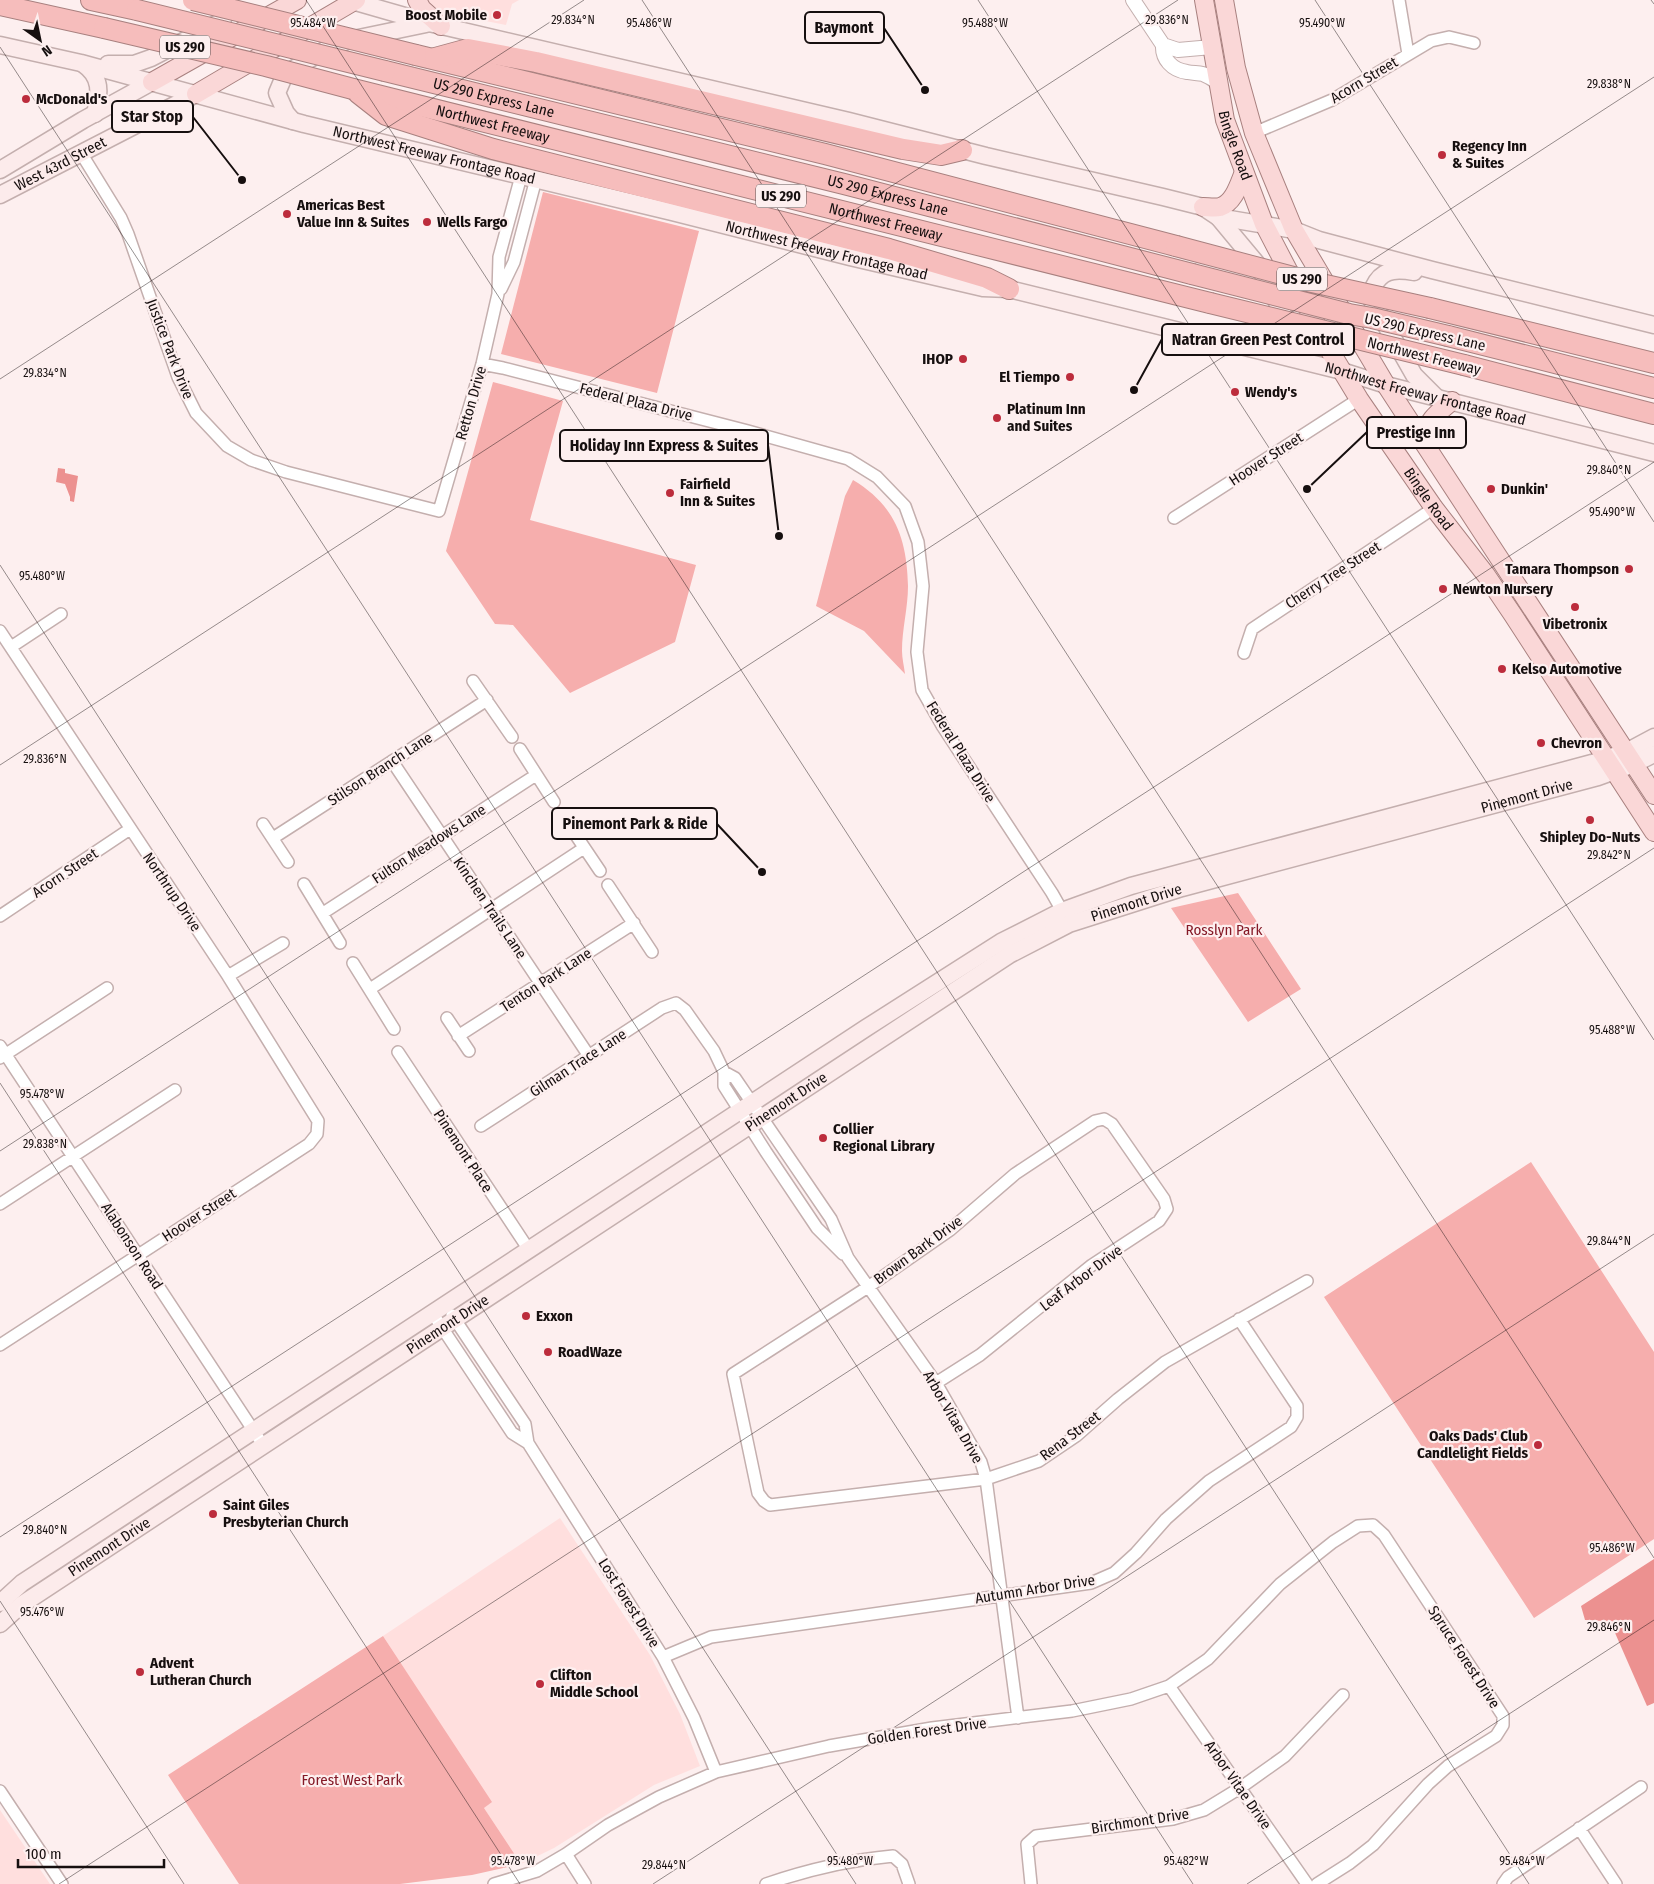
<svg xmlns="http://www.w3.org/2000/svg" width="1654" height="1884" viewBox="0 0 1654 1884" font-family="'Fira Sans Condensed',sans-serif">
  <rect width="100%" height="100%" fill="#fdefef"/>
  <path fill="#ffdfde" d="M 424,0 L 519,0 L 512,4 L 506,25 L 440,12 L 430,8 Z
    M 560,1518 L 650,1655 L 680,1714 L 700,1766 L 654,1785 L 554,1848 L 521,1864 L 484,1808 L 491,1802 L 383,1636 Z
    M 0,1810 L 4,1816 L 50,1884 L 0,1884 Z"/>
  <path fill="#f6aead" d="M 543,192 L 699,231 L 657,393 L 501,354 Z
    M 493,382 L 563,401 L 530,520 L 696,565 L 675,642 L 570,693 L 513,625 L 495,624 L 446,551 Z
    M 853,480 C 895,505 907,539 908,586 C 908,608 902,629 902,651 C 902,658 904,666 905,674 L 864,631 L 816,606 L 845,496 Z
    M 1238,893 L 1301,989 L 1248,1022 L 1171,908 Z
    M 1531,1162 L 1654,1352 L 1654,1539 L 1534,1618 L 1324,1297 Z
    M 383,1636 L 492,1802 L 484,1808 L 521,1864 L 472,1875 L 400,1884 L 239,1884 L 168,1775 Z"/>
  <path fill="#ec9190" d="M 58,468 L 65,469 L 65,473 L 78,476 L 74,502 L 70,501 L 70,497 L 65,484 L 56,482 Z
    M 1654,1559 L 1654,1703 L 1647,1706 L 1612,1626 L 1603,1621 L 1585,1620 L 1581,1606 Z"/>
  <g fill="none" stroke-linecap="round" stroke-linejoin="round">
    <defs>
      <path id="minor" d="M 1399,0 L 1408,54
        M 1254,133 L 1332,100 L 1431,41 L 1449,37 L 1474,43
        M 81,153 L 121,218 L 128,234 L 178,377 L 196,413 L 227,446 L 251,460 L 286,472 L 439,511 L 482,364 L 498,294 L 499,257 L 521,176
        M 501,289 L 514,262 L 536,179
        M 482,364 L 503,368 L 748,431 L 848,459 L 877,477 L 905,506 L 918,542 L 923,586 L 917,652 L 922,690 L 943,727 L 1052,893 L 1065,916
        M 1174,518 L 1359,399
        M 0,631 L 228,976 L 318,1121 L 317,1134 L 309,1144 L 0,1345
        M 11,647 L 61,614
        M 1244,653 L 1252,629 L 1434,508
        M 473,681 L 512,737
        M 520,749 L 554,802
        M 392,761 L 589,1056
        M 565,819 L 600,871
        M 263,824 L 288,862
        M 273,838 L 487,700
        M 304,884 L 340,943
        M 608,885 L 652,952
        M 323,913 L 536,775
        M 0,916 L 130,829
        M 353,963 L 394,1029
        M 228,976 L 283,943
        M 370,989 L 584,848
        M 447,1018 L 469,1051
        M 458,1036 L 634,923
        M 0,1046 L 263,1445
        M 398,1052 L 529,1250
        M 0,1058 L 107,988
        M 724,1072 L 735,1078 L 831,1219 L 848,1258 L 936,1383 L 981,1462 L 986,1479 L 1018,1718
        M 481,1126 L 662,1008 L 676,1003 L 685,1010 L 714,1051 L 724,1072 L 724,1086 L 766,1152 L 817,1228 L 843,1254
        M 0,1204 L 175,1090
        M 433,1314 L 512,1433 L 528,1443 L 663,1657 L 694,1718 L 716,1772
        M 452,1315 L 525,1424 L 528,1443
        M 936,1383 L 980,1355 L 1092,1265 L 1159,1221 L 1167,1209 L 1164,1199 L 1112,1124 L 1104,1119 L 1095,1121 L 1015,1174 L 950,1230 L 868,1287 L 733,1374 L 758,1493 L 764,1501 L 770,1505 L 986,1479 L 1039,1461 L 1076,1436 L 1118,1399 L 1165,1362 L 1307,1281
        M 663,1657 L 711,1637 L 1091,1583 L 1114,1573 L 1136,1553 L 1166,1519 L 1209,1481 L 1291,1427 L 1297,1417 L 1297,1406 L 1239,1319
        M 1169,1686 L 1307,1884
        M 0,1791 L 62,1884
        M 1579,1828 L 1616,1884
        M 566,1854 L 585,1884
        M 494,1884 L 537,1871 L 566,1854 L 608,1825 L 659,1797 L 716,1772 L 829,1746 L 932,1728 L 1072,1711 L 1131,1699 L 1169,1686 L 1208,1659 L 1280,1584 L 1333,1542 L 1358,1526 L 1373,1525 L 1384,1535 L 1503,1716 L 1503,1725 L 1496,1736 L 1448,1766 L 1428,1784 L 1373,1845 L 1350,1863 L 1317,1884
        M 766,1884 C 807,1870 849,1860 893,1856 L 902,1864 L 909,1884
        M 1031,1884 L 1027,1844 L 1036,1836 L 1173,1819 L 1204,1810 L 1240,1788 L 1285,1756 L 1343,1695
        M 1503,1884 L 1508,1877 L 1641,1787"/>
      <path id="tertiary" d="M 1133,0 L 1163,45 L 1178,50 L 1212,47
        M 1163,45 C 1162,59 1172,70 1187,72 C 1192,73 1198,73 1203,74 C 1208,76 1213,79 1217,82"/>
      <g id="secondary">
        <path d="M 349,0 L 429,23 L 849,121 L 986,156 L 1163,197 L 1203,207 L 1218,217 L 1294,230 L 1319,240 L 1432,270 L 1654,325"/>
        <path id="s1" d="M 0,45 L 81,63 L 304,124 L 672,212 L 850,257 L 983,288 L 1009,289 L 1342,371 L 1386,385 L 1654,453"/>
        <path d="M 83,64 C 102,77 100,93 95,114"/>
        <path d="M 108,64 L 134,64 L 151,58 L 222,21 L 229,5 L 229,0"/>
        <path d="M 293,121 L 286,113 L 277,93 L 285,74 L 325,50 L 349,40 L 426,24"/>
        <path d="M 0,170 L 83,120 L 152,82"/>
        <path id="s2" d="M 0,195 L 196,94"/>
        <path d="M 1218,217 L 1258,265 L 1284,316 L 1282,331 C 1272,340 1257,345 1244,344"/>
        <path d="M 1414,272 C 1408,271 1400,270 1393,271 C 1379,273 1370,287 1372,301 L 1414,375 L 1436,397"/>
        <path d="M 0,1603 L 22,1583 L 866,1028 L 1001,942 L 1062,911 L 1131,886 L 1592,763 L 1626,752 L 1654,737"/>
        <path id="s3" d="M 0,1624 L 21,1605 L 1009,955 L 1069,924 L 1182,888 L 1598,777 L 1634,764 L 1654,754"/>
      </g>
      <g id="primary">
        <path d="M 417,0 L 422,9 L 441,26"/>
        <path id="s4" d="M 1204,0 L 1225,120 L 1264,224 L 1330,351 L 1359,399 L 1434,508 L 1486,575 L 1513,615 L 1654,832"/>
        <path d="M 1224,0 L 1236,68 L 1254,133 L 1294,230 L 1386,385 L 1654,795"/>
        <path d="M 152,82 L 297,0"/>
        <path d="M 196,94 L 356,0"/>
        <path d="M 1203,207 C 1208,207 1215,208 1220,207 C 1234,203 1239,184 1244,172"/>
        <path d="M 1422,440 C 1429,419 1435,415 1452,401"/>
      </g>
      <g id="motorway">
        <path d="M 91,0 L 137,10"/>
        <path d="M 0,5 L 104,28"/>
        <path d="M 416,55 L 825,154 L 1176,246"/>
        <path d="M 435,58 L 468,49 L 536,62 L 903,149 L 941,155 L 962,150"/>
        <path id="s5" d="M 385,71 L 844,184 L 1192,274"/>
        <path id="s6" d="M 353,89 L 1210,303"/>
        <path d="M 358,93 L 386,115 L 493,149 L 889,249 L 987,278 L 1009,289"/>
        <path d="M 1430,308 L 1654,363"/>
        <path d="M 1448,336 L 1654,388"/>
        <path d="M 1464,365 L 1654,414"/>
      </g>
    </defs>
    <use href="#minor" stroke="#c4afae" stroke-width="14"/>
    <use href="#tertiary" stroke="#c4afae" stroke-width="16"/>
    <use href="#secondary" stroke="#c4afae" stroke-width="19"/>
    <use href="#primary" stroke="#a8807f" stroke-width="20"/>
    <use href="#motorway" stroke="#a8807f" stroke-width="22"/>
    <use href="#minor" stroke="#fff" stroke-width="11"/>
    <use href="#tertiary" stroke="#fff" stroke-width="14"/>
    <use href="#secondary" stroke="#fcebeb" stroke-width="16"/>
    <use href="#primary" stroke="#fad7d7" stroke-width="18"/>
    <use href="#motorway" stroke="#f6bdbc" stroke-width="20"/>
    <defs>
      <path id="motorway-bridge" d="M 193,0 L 416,55
        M 137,10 L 385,71
        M 104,28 L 266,66 L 353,89
        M 1176,246 L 1312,282 L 1430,308
        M 1192,274 L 1349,314 L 1372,318 L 1448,336
        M 1210,303 L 1464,365"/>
    </defs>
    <use href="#motorway-bridge" stroke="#a8807f" stroke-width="22" stroke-linecap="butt"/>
    <use href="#motorway-bridge" stroke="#f6bdbc" stroke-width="20"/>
  </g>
  <path fill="none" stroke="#160f0f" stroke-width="1" stroke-opacity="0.45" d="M 306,0 L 1529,1884M 642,0 L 1654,1558M 978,0 L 1654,1040M 1315,0 L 1654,522M 1651,0 L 1654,4M 0,47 L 1193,1884M 0,379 L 584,0M 0,565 L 856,1884M 0,765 L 1178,0M 0,1083 L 520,1884M 0,1151 L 1654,77M 0,1537 L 1654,462M 0,1601 L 184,1884M 59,1884 L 1654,848M 653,1884 L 1654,1234M 1247,1884 L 1654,1620"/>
  <g fill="#bc2c3c" stroke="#fdefef" stroke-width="2">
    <circle cx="497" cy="15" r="5"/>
    <circle cx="26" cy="99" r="5"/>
    <circle cx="1442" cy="155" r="5"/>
    <circle cx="287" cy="214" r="5"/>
    <circle cx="427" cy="222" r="5"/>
    <circle cx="963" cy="359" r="5"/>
    <circle cx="1070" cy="377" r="5"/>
    <circle cx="1235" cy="392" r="5"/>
    <circle cx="997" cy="418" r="5"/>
    <circle cx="1491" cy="489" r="5"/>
    <circle cx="670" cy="493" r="5"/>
    <circle cx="1629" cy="569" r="5"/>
    <circle cx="1443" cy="589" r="5"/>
    <circle cx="1575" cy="607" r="5"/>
    <circle cx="1502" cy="669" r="5"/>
    <circle cx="1541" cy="743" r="5"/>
    <circle cx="1590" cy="820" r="5"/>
    <circle cx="823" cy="1138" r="5"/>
    <circle cx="526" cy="1316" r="5"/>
    <circle cx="548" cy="1352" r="5"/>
    <circle cx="1538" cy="1445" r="5"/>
    <circle cx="213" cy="1514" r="5"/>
    <circle cx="140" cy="1672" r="5"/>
    <circle cx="540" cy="1684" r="5"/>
  </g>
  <g text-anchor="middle" stroke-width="4.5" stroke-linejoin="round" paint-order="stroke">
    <g fill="#fdefef" stroke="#5b5252" stroke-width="1">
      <rect x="160" y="35.5" width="50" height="23" rx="4"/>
      <rect x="756" y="184.5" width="50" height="23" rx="4"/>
      <rect x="1277" y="267.5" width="50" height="23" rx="4"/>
    </g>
    <g font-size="14" font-weight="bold" fill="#160f0f">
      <text x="185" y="52">US 290</text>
      <text x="781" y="201">US 290</text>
      <text x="1302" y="284">US 290</text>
    </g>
    <g font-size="15" font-weight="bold" fill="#160f0f" stroke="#fdefef" text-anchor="start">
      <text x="487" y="20" text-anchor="end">Boost Mobile</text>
      <text x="36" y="104">McDonald's</text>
      <text x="1452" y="151">Regency Inn<tspan x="1452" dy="17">&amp; Suites</tspan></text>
      <text x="297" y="210">Americas Best<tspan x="297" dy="17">Value Inn &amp; Suites</tspan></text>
      <text x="437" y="227">Wells Fargo</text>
      <text x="953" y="364" text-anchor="end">IHOP</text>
      <text x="1060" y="382" text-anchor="end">El Tiempo</text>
      <text x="1245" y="397">Wendy's</text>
      <text x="1007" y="414">Platinum Inn<tspan x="1007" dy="17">and Suites</tspan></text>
      <text x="680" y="489">Fairfield<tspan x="680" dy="17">Inn &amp; Suites</tspan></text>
      <text x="1501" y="494">Dunkin'</text>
      <text x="1619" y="574" text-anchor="end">Tamara Thompson</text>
      <text x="1453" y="594">Newton Nursery</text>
      <text x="1575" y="629" text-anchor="middle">Vibetronix</text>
      <text x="1512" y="674">Kelso Automotive</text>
      <text x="1551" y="748">Chevron</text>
      <text x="1590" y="842" text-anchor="middle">Shipley Do-Nuts</text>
      <text x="833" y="1134">Collier<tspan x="833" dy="17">Regional Library</tspan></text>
      <text x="536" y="1321">Exxon</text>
      <text x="558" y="1357">RoadWaze</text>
      <text x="1528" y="1441" text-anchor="end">Oaks Dads' Club<tspan x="1528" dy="17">Candlelight Fields</tspan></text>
      <text x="223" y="1510">Saint Giles<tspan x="223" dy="17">Presbyterian Church</tspan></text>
      <text x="150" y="1668">Advent<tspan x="150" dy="17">Lutheran Church</tspan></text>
      <text x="550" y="1680">Clifton<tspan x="550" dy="17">Middle School</tspan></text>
    </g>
    <g font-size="15" fill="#160f0f" stroke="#fdefef">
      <text transform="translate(1364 80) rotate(-31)" y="5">Acorn Street</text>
      <text dy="5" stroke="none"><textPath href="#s5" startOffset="112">US 290 Express Lane</textPath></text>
      <text dy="5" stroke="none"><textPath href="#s6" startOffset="144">Northwest Freeway</textPath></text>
      <text dy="5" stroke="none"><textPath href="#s4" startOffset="149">Bingle Road</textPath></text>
      <text dy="5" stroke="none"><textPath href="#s1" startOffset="448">Northwest Freeway Frontage Road</textPath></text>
      <text dy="5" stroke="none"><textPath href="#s2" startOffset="68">West 43rd Street</textPath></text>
      <text dy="5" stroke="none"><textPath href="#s5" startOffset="518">US 290 Express Lane</textPath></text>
      <text dy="5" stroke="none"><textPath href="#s6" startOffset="549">Northwest Freeway</textPath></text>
      <text dy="5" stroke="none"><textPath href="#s1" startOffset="852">Northwest Freeway Frontage Road</textPath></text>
      <text transform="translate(1425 332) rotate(13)" y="5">US 290 Express Lane</text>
      <text transform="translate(170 349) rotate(69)" y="5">Justice Park Drive</text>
      <text transform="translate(1424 356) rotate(14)" y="5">Northwest Freeway</text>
      <text dy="5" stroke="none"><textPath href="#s1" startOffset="1468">Northwest Freeway Frontage Road</textPath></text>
      <text transform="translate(636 402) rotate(14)" y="5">Federal Plaza Drive</text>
      <text transform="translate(471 403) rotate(-74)" y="5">Retton Drive</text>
      <text transform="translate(1266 459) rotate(-33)" y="5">Hoover Street</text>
      <text dy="5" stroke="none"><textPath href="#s4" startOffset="554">Bingle Road</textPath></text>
      <text transform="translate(1333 575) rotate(-33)" y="5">Cherry Tree Street</text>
      <text transform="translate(961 752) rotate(58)" y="5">Federal Plaza Drive</text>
      <text transform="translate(380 769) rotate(-33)" y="5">Stilson Branch Lane</text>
      <text dy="5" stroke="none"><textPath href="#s3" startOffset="1754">Pinemont Drive</textPath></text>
      <text transform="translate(429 844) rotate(-33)" y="5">Fulton Meadows Lane</text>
      <text transform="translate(65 873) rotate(-34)" y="5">Acorn Street</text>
      <text transform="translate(172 892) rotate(56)" y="5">Northrup Drive</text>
      <text dy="5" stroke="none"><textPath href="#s3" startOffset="1349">Pinemont Drive</textPath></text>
      <text transform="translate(490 908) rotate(56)" y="5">Kinchen Trails Lane</text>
      <text transform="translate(546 980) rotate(-33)" y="5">Tenton Park Lane</text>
      <text transform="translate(578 1063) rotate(-33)" y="5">Gilman Trace Lane</text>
      <text dy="5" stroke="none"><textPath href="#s3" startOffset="944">Pinemont Drive</textPath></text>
      <text transform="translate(463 1151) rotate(57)" y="5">Pinemont Place</text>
      <text transform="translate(199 1215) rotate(-33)" y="5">Hoover Street</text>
      <text transform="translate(132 1246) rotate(57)" y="5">Alabonson Road</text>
      <text transform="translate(918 1250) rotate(-36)" y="5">Brown Bark Drive</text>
      <text transform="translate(1081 1278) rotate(-37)" y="5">Leaf Arbor Drive</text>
      <text dy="5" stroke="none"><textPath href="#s3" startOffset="539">Pinemont Drive</textPath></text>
      <text transform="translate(953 1417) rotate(60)" y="5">Arbor Vitae Drive</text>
      <text transform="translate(1070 1436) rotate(-37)" y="5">Rena Street</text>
      <text dy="5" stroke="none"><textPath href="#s3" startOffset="134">Pinemont Drive</textPath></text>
      <text transform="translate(1035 1589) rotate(-9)" y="5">Autumn Arbor Drive</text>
      <text transform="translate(629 1603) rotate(58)" y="5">Lost Forest Drive</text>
      <text transform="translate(1464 1657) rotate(57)" y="5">Spruce Forest Drive</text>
      <text transform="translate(927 1731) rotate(-8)" y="5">Golden Forest Drive</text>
      <text transform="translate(1238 1785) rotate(55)" y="5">Arbor Vitae Drive</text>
      <text transform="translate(1140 1821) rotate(-9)" y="5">Birchmont Drive</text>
    </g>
    <g font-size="15" fill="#851a27" stroke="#fdefef">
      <text x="1224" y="935">Rosslyn Park</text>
      <text x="352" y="1785">Forest West Park</text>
    </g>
  </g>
  <g font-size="12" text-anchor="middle" fill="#160f0f" stroke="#fdefef" stroke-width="4.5" stroke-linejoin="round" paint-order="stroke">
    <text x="1167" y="24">29.836°N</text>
    <text x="573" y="24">29.834°N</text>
    <text x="313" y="27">95.484°W</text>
    <text x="649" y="27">95.486°W</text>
    <text x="985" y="27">95.488°W</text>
    <text x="1322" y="27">95.490°W</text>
    <text x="1609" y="88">29.838°N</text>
    <text x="45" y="377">29.834°N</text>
    <text x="1609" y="474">29.840°N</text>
    <text x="1612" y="516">95.490°W</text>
    <text x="42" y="580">95.480°W</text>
    <text x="45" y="763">29.836°N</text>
    <text x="1609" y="859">29.842°N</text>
    <text x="1612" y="1034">95.488°W</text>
    <text x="42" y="1098">95.478°W</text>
    <text x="45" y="1148">29.838°N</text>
    <text x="1609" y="1245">29.844°N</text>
    <text x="45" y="1534">29.840°N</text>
    <text x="1612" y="1552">95.486°W</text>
    <text x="42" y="1616">95.476°W</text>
    <text x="1609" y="1631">29.846°N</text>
    <text x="513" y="1865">95.478°W</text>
    <text x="850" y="1865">95.480°W</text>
    <text x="1186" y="1865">95.482°W</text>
    <text x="1522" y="1865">95.484°W</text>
    <text x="664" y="1869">29.844°N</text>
  </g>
  <path fill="none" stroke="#160f0f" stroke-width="2" d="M925 90L884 28M242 180L193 117M1134 390L1162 339M1307 489L1367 432M779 536L768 445M762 872L717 824"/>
  <g fill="#160f0f" stroke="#fdefef" stroke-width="2">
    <circle cx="925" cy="90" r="5"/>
    <circle cx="242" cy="180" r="5"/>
    <circle cx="1134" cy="390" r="5"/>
    <circle cx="1307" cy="489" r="5"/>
    <circle cx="779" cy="536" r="5"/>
    <circle cx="762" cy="872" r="5"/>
  </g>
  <g fill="#fdefef" stroke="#160f0f" stroke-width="2">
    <rect x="805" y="12" width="79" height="31" rx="5"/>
    <rect x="112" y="101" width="81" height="31" rx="5"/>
    <rect x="1162" y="324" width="192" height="31" rx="5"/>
    <rect x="1367" y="417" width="99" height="31" rx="5"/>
    <rect x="560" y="430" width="208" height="31" rx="5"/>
    <rect x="552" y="808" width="165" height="31" rx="5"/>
  </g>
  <g font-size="16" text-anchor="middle" font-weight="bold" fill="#160f0f">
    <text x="844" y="33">Baymont</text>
    <text x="152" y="122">Star Stop</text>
    <text x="1258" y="345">Natran Green Pest Control</text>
    <text x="1416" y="438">Prestige Inn</text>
    <text x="664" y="451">Holiday Inn Express &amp; Suites</text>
    <text x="635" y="829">Pinemont Park &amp; Ride</text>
  </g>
  <g transform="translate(40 40) rotate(147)" stroke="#fdefef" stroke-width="4" paint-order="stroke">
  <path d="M0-4L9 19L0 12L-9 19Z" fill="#160f0f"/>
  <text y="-8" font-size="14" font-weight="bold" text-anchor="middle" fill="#160f0f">N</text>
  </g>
  <path d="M18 1859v8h146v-8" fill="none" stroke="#160f0f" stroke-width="2.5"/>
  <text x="25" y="1859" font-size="15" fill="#160f0f" stroke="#fdefef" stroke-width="4" paint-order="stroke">100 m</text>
</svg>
